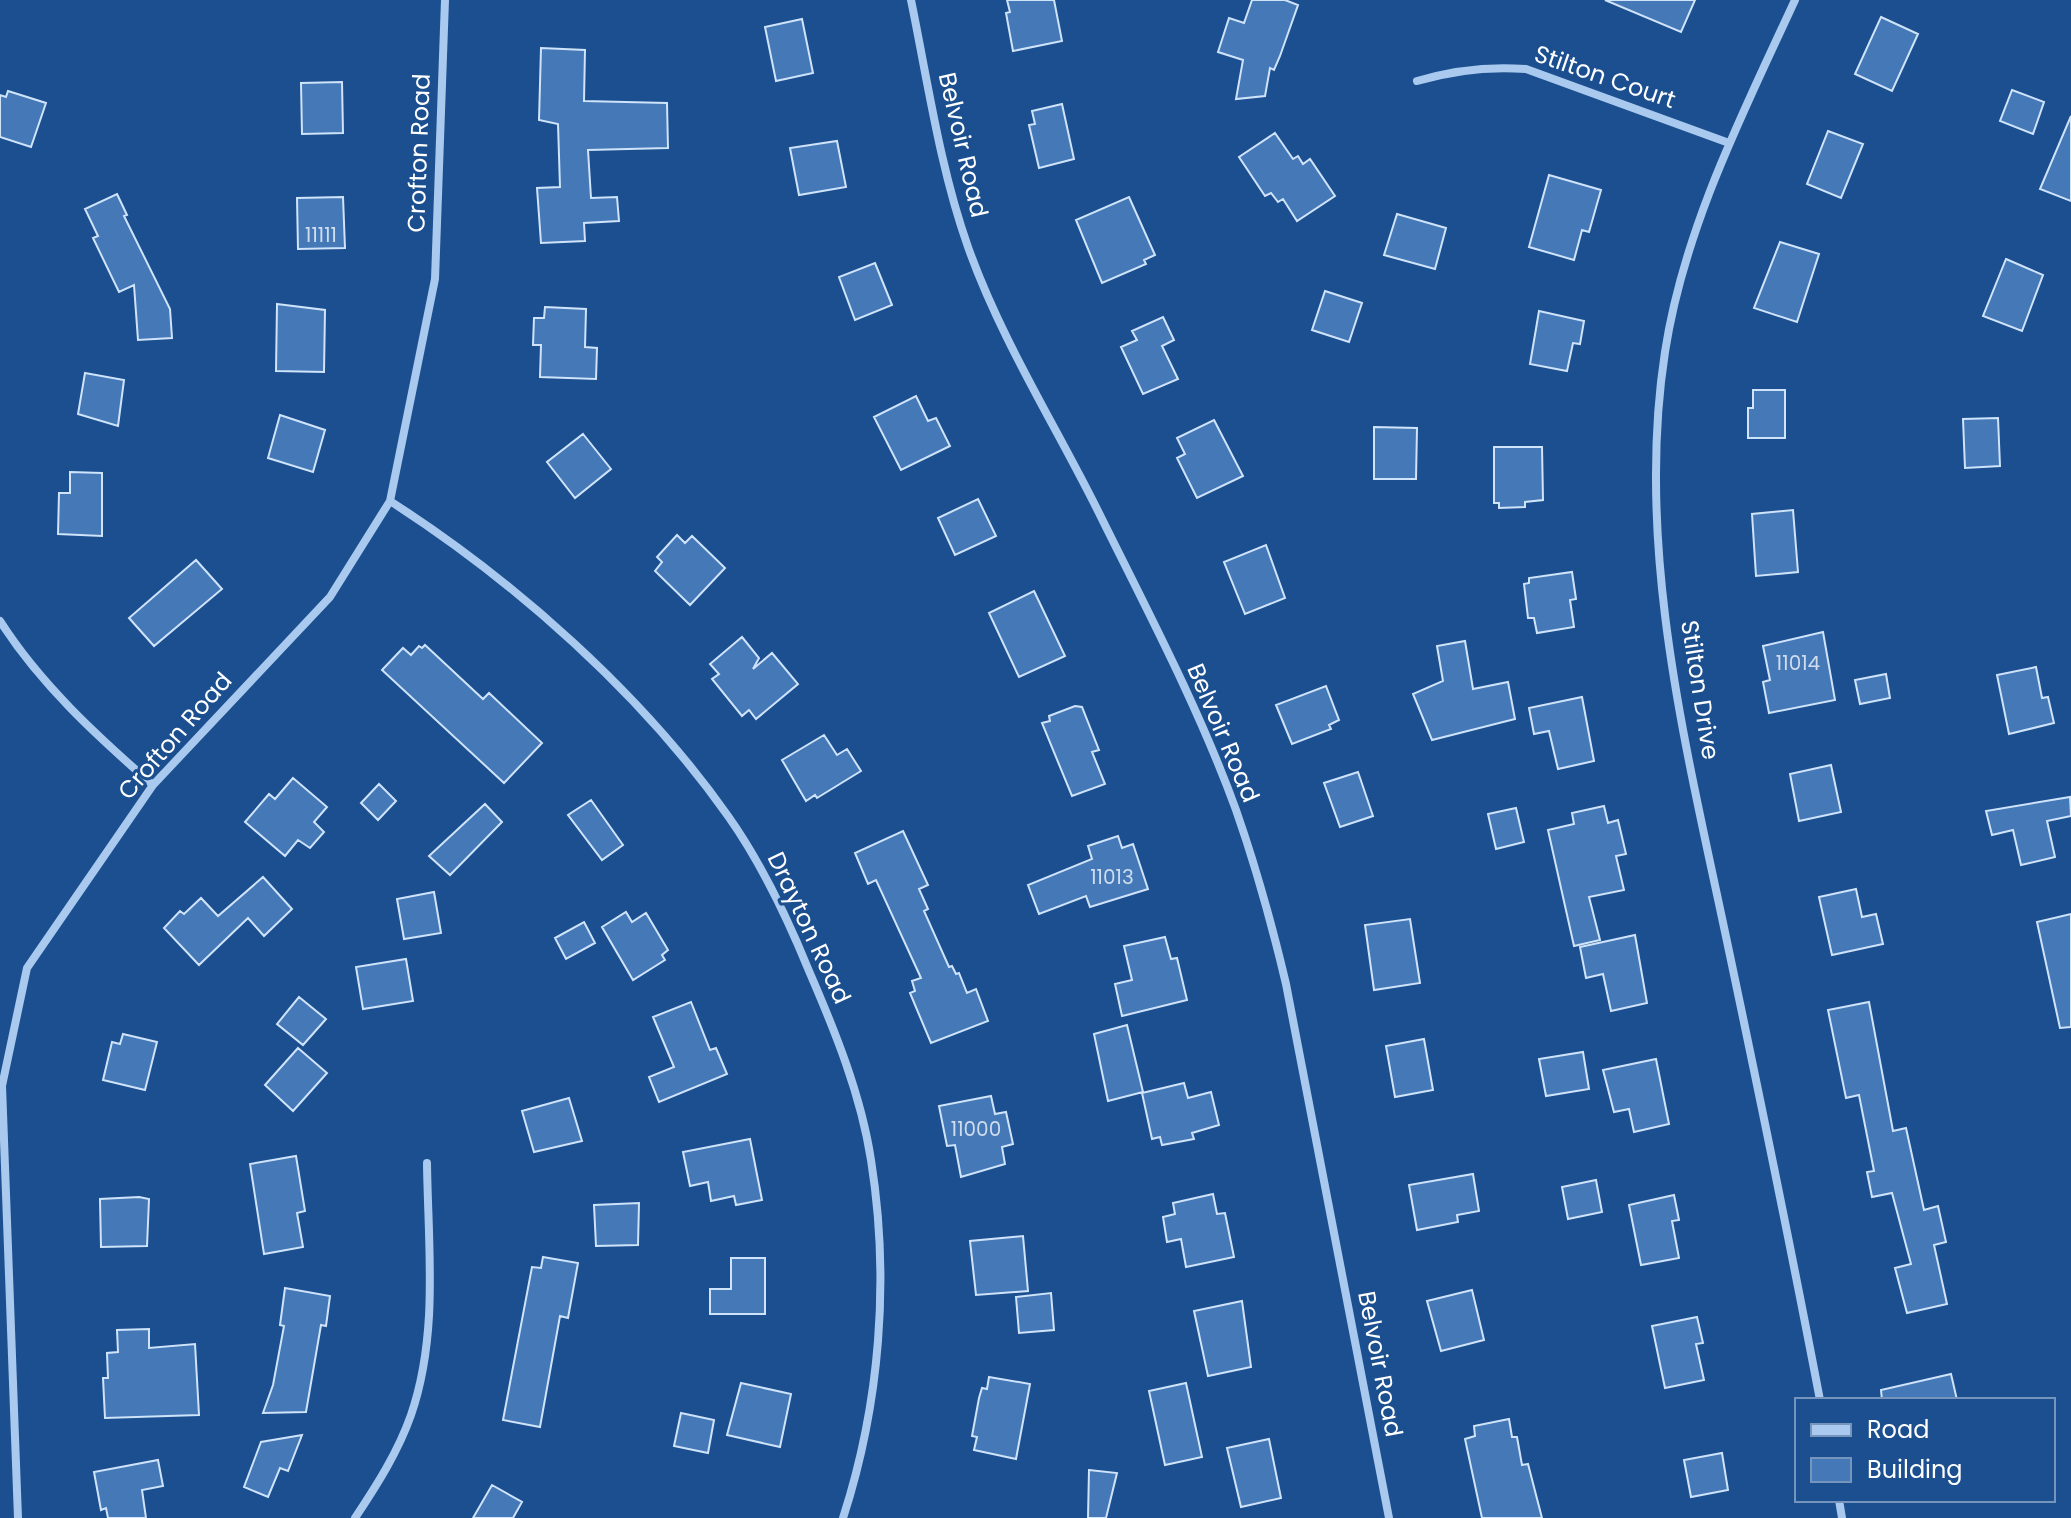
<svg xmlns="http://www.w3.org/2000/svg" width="2071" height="1518" viewBox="0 0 2071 1518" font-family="Poppins,sans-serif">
  <rect width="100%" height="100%" fill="#1b4f8f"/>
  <path fill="#4478b7" stroke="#cfe3fa" stroke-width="2" d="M 1007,0 L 1054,0 L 1062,41 L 1013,51 L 1006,13 L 1010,12 Z
    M 1252,0 L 1285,0 L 1298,5 L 1280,56 L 1274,70 L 1270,68 L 1265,96 L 1236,99 L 1243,60 L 1218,52 L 1229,18 L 1244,23 Z
    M 1605,0 L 1695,0 L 1681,32 Z
    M 1881,17 L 1918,34 L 1892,91 L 1855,74 Z
    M 802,19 L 813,73 L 776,81 L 765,27 Z
    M 541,48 L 585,50 L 584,101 L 667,103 L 668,148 L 588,150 L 591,198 L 617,197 L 619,221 L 584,223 L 585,241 L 541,243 L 537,188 L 560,187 L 558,124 L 539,120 Z
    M 342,82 L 343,133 L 302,134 L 301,83 Z
    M 2012,90 L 2044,102 L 2033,134 L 2000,121 Z
    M 8,91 L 46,103 L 31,147 L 0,137 L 0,95 L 6,97 Z
    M 1062,104 L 1074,159 L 1039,168 L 1029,125 L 1035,124 L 1032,111 Z
    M 2071,116 L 2071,201 L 2040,189 Z
    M 1828,131 L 1863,144 L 1841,198 L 1807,184 Z
    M 1275,133 L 1293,159 L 1298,156 L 1303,164 L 1310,159 L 1335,196 L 1297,221 L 1283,199 L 1278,202 L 1271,193 L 1265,196 L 1239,157 Z
    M 837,141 L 846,187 L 799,195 L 790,148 Z
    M 1549,175 L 1601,190 L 1589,232 L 1582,230 L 1574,260 L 1529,247 Z
    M 117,194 L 127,215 L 124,216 L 170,309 L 172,338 L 138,340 L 134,285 L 119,292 L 93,238 L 98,236 L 85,209 Z
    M 343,197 L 345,248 L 298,249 L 297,198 Z
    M 1129,197 L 1155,255 L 1144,260 L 1146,264 L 1102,283 L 1076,220 Z
    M 1397,214 L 1446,228 L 1435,269 L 1384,255 Z
    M 1780,242 L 1819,254 L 1797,322 L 1754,308 Z
    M 2006,259 L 2043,275 L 2022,331 L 1983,316 Z
    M 875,263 L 892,305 L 855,320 L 839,277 Z
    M 1325,291 L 1362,303 L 1349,342 L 1312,330 Z
    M 277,304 L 325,310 L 324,372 L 276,371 Z
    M 545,307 L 586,309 L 585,347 L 597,348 L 596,379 L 540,377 L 541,345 L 533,345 L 534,318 L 544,318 Z
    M 1539,311 L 1584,321 L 1580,344 L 1573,343 L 1567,371 L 1530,364 Z
    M 1163,317 L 1174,340 L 1162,346 L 1178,379 L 1143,394 L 1121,347 L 1137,340 L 1132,331 Z
    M 85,373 L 124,380 L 118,426 L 78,414 Z
    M 1753,390 L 1785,390 L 1785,438 L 1748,438 L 1748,408 L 1753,408 Z
    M 916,396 L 928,421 L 936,418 L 950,446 L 901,470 L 874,417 Z
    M 280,415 L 325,430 L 313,472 L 268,458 Z
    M 1998,418 L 2000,466 L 1965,468 L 1963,419 Z
    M 1214,420 L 1243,476 L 1197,498 L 1177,458 L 1185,454 L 1177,438 Z
    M 1374,427 L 1417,428 L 1416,479 L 1374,479 Z
    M 583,434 L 611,469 L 575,498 L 547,462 Z
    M 1494,447 L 1542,447 L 1543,500 L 1525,502 L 1525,507 L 1499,508 L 1499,503 L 1494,503 Z
    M 70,472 L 102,473 L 102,536 L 58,534 L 59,493 L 70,493 Z
    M 978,499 L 996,536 L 955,555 L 938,518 Z
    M 1793,510 L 1798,572 L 1756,576 L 1752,514 Z
    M 677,535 L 685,543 L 692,536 L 725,568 L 690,605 L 655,571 L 662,562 L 657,557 Z
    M 1266,545 L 1285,598 L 1245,614 L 1224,562 Z
    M 196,560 L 222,589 L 154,646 L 129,618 Z
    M 1572,572 L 1576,599 L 1570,600 L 1574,627 L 1537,633 L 1534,618 L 1528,618 L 1524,584 L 1529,583 L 1529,578 Z
    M 1034,591 L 1065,656 L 1019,677 L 989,613 Z
    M 1823,632 L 1835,700 L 1769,713 L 1763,682 L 1770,680 L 1763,646 Z
    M 742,637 L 759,658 L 753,669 L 772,653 L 798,684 L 756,719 L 749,710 L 742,716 L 712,679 L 719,674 L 710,664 Z
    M 1465,641 L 1473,689 L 1508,682 L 1515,719 L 1432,740 L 1413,694 L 1443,681 L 1437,646 Z
    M 425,645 L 483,699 L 489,693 L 542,743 L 504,783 L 382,670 L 403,648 L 411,655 L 419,646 L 422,648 Z
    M 2036,667 L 2042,698 L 2048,697 L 2054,723 L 2009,734 L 1997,675 Z
    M 1886,674 L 1890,698 L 1860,704 L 1855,680 Z
    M 1326,686 L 1339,720 L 1329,725 L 1331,729 L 1292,744 L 1276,705 Z
    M 1582,697 L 1594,761 L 1558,769 L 1549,731 L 1534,734 L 1529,708 Z
    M 1075,706 L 1082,707 L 1099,750 L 1092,752 L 1105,784 L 1072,796 L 1042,723 L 1050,721 L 1049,716 Z
    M 824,735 L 837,755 L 847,749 L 861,771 L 817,798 L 815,795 L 806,801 L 782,760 Z
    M 1831,765 L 1841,812 L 1799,821 L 1790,774 Z
    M 1358,772 L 1373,816 L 1340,827 L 1324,783 Z
    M 293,778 L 327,807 L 314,822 L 324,832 L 310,848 L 298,840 L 285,856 L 245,822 L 269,794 L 275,799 Z
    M 379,784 L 396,801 L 378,820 L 361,803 Z
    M 2070,797 L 2071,816 L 2047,821 L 2055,857 L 2021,865 L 2013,830 L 1992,835 L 1986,811 Z
    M 591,800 L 623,845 L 602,860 L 568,815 Z
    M 485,804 L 502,822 L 450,875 L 429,856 Z
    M 1604,806 L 1608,823 L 1618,820 L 1626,854 L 1616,856 L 1624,890 L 1589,897 L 1600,940 L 1574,946 L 1548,830 L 1574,824 L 1572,813 Z
    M 1516,808 L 1524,842 L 1496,849 L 1488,814 Z
    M 903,831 L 928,885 L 919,889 L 928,909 L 924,911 L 949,967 L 952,966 L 956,974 L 959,973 L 967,993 L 976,989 L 988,1021 L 931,1043 L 910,993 L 915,991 L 912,981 L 921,978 L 876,880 L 868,884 L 855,853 Z
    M 1118,836 L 1122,848 L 1133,844 L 1148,889 L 1090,907 L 1086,896 L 1039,914 L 1028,885 L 1092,859 L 1088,846 Z
    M 263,877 L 292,909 L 264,936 L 248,918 L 199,965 L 164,928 L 180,911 L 184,914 L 201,898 L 218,916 Z
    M 1856,889 L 1862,917 L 1876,914 L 1883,944 L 1832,955 L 1819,897 Z
    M 434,892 L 441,933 L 404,939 L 397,899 Z
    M 626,912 L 632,922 L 646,913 L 668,950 L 662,955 L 665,960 L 633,980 L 602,927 Z
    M 2071,914 L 2071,1027 L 2060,1028 L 2037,922 Z
    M 1410,919 L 1420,983 L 1374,990 L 1365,925 Z
    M 584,922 L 595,943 L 566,959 L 555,938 Z
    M 1635,935 L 1647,1003 L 1611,1011 L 1603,974 L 1586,978 L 1580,947 Z
    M 1165,937 L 1171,959 L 1177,958 L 1187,1000 L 1122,1016 L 1115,984 L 1132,980 L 1124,946 Z
    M 406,959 L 413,1001 L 363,1009 L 356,967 Z
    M 299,997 L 326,1019 L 303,1045 L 277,1024 Z
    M 691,1002 L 710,1050 L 716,1048 L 727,1074 L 659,1102 L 649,1077 L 674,1067 L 653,1017 Z
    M 1869,1002 L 1893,1131 L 1906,1128 L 1924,1210 L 1938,1206 L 1946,1242 L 1934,1245 L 1947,1304 L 1907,1313 L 1895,1268 L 1911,1264 L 1892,1193 L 1872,1197 L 1867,1172 L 1874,1171 L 1859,1095 L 1846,1098 L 1828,1010 Z
    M 1127,1025 L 1143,1092 L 1108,1101 L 1094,1034 Z
    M 123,1034 L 157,1042 L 145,1090 L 103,1080 L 112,1042 L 120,1044 Z
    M 1424,1039 L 1433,1090 L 1395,1097 L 1386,1046 Z
    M 298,1048 L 327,1073 L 293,1111 L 265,1085 Z
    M 1583,1052 L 1589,1089 L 1546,1096 L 1539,1059 Z
    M 1656,1059 L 1669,1124 L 1634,1132 L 1629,1109 L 1614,1112 L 1603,1070 Z
    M 1184,1083 L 1188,1098 L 1211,1092 L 1219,1125 L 1192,1133 L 1194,1139 L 1162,1145 L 1160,1137 L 1152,1139 L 1142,1093 Z
    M 991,1096 L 995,1114 L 1006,1112 L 1013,1144 L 1002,1147 L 1005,1164 L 961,1177 L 955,1145 L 947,1146 L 939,1106 Z
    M 569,1098 L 582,1141 L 534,1152 L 522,1111 Z
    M 750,1139 L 762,1200 L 736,1205 L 734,1196 L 711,1201 L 708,1182 L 690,1186 L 683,1152 Z
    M 296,1156 L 305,1211 L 297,1213 L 303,1247 L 264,1254 L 250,1164 Z
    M 1473,1174 L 1479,1211 L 1457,1215 L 1458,1222 L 1417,1230 L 1409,1185 Z
    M 1596,1180 L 1602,1212 L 1568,1219 L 1562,1187 Z
    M 1213,1194 L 1217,1214 L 1225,1213 L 1234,1257 L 1186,1267 L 1181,1239 L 1167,1242 L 1163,1217 L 1175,1214 L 1173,1203 Z
    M 1674,1195 L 1679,1220 L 1672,1221 L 1679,1258 L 1641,1265 L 1629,1205 Z
    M 139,1197 L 149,1199 L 147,1246 L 101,1247 L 100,1199 Z
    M 639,1203 L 638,1245 L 596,1246 L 594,1205 Z
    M 1023,1236 L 1028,1291 L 976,1295 L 970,1241 Z
    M 543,1257 L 578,1263 L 568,1318 L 560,1316 L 540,1427 L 503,1420 L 532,1267 L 541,1268 Z
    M 731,1258 L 765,1258 L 765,1314 L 710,1314 L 710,1289 L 731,1289 Z
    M 285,1288 L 330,1296 L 326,1326 L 321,1325 L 306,1412 L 263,1413 L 273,1385 L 284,1326 L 280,1325 Z
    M 1472,1290 L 1484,1340 L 1441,1351 L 1427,1301 Z
    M 1051,1293 L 1054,1330 L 1019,1333 L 1016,1297 Z
    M 1242,1301 L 1251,1367 L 1208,1376 L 1194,1311 Z
    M 1697,1317 L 1703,1343 L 1696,1344 L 1704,1380 L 1665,1388 L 1652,1326 Z
    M 149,1329 L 149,1348 L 195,1344 L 199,1415 L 105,1418 L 103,1378 L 108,1378 L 107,1353 L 118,1352 L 117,1330 Z
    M 1951,1374 L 1957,1400 L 1882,1400 L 1881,1390 Z
    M 989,1377 L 1030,1384 L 1016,1459 L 974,1450 L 977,1437 L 972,1436 L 979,1398 L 982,1388 L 987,1389 Z
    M 741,1383 L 791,1394 L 780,1447 L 727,1435 Z
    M 1186,1383 L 1202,1457 L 1165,1465 L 1149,1391 Z
    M 681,1413 L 714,1420 L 708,1453 L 674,1446 Z
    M 1509,1419 L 1512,1437 L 1517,1437 L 1522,1465 L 1528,1464 L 1542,1518 L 1482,1518 L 1465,1439 L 1475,1436 L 1474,1426 Z
    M 302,1435 L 288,1471 L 280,1468 L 268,1497 L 244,1487 L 261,1442 Z
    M 1269,1439 L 1281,1498 L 1241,1507 L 1227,1448 Z
    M 1722,1453 L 1728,1490 L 1691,1497 L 1684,1460 Z
    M 158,1460 L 163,1486 L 142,1490 L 146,1518 L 108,1518 L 106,1508 L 101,1510 L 94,1472 Z
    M 1089,1470 L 1117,1473 L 1106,1518 L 1088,1518 Z
    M 492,1485 L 522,1502 L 513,1518 L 473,1518 Z"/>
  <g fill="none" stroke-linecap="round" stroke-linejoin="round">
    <path stroke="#a9c9ee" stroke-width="8" d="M 911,0 C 928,83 940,168 968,247 C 1001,340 1056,426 1099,513 C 1147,610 1199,708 1236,810 C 1256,867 1272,925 1286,984 L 1389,1518
      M 1795,0 C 1743,113 1684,228 1665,352 C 1635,545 1685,743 1725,932 C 1758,1088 1790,1243 1820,1400
      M 1417,81 C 1454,70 1487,66 1526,69 L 1729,143
      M 390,501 C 516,582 642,694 728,816 C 762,864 787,917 809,971 C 835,1031 861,1095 871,1160 C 890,1279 880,1404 843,1518
      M 0,621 C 40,684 97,736 153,785
      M 1839,1500 L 1842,1518
      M 18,1518 L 2,1086 L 27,968 L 153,785 L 330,597 L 390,501 L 435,279 L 445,0
      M 355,1518 C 377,1485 398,1452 411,1415 C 439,1334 428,1246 427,1163"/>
  </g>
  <g text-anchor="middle" stroke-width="6" stroke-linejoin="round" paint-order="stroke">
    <g font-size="20" fill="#d0dded">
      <text x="321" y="242">11111</text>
      <text x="1798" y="670">11014</text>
      <text x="1112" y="884">11013</text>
      <text x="976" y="1136">11000</text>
    </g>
    <g font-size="24" fill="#fff" stroke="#1b4f8f">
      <text transform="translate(1605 77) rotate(19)" y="8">Stilton Court</text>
      <text transform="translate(963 145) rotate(77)" y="8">Belvoir Road</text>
      <text transform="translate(419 153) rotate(-88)" y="8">Crofton Road</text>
      <text transform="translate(1700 690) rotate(81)" y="8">Stilton Drive</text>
      <text transform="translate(1223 733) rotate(67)" y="8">Belvoir Road</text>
      <text transform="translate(175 736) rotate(-49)" y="8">Crofton Road</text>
      <text transform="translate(809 928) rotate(65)" y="8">Drayton Road</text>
      <text transform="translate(1380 1364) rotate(79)" y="8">Belvoir Road</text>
    </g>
  </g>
  <rect x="1795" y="1398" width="260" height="104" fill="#1b4f8f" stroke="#7695bc" stroke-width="2"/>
  <rect x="1811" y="1424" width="40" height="12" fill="#a9c9ee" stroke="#7695bc" stroke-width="2"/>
  <text x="1867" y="1438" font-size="24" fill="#ffffff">Road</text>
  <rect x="1811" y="1458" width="40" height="24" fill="#4478b7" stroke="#7695bc" stroke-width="2"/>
  <text x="1867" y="1478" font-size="24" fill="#ffffff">Building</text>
</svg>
